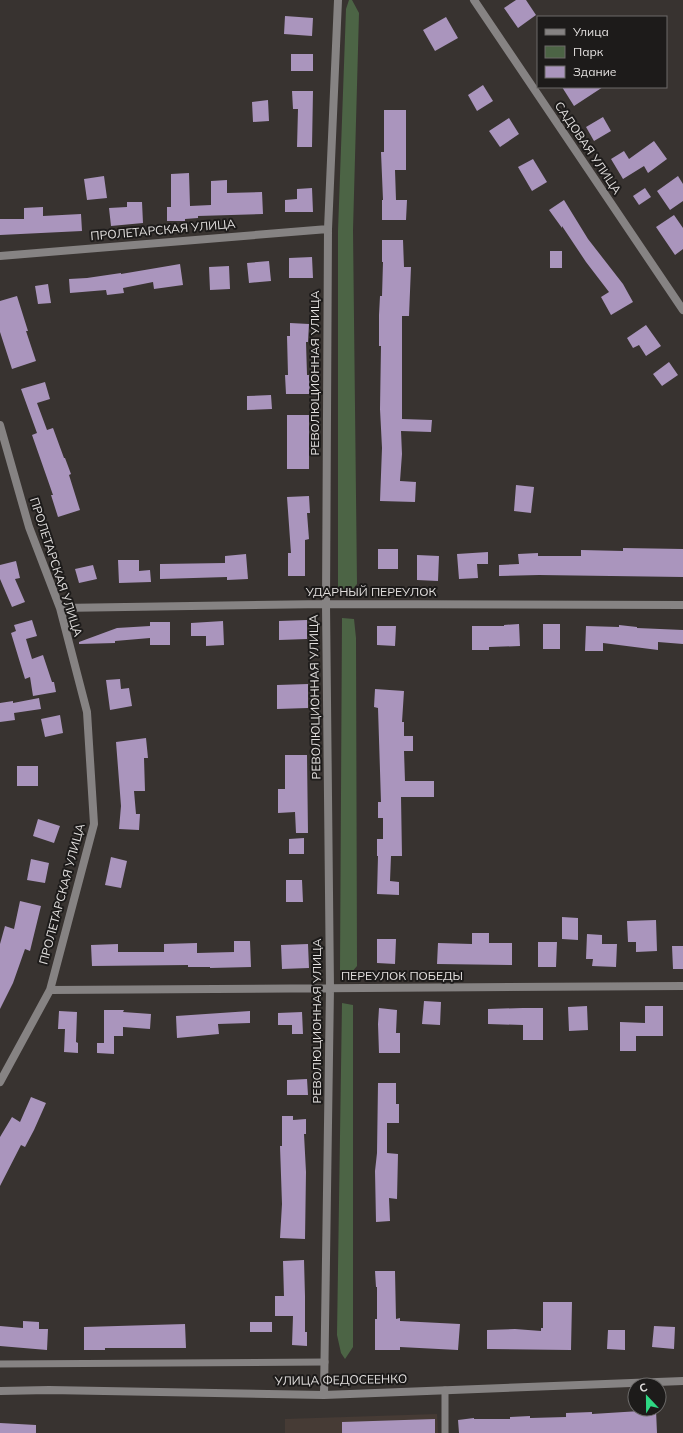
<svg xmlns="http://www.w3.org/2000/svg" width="683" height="1433" viewBox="0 0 683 1433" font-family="Mulish,sans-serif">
  <rect width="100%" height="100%" fill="#383330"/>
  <path fill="#463b35" d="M 437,1414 L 438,1433 L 285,1433 L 285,1419 Z"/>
  <path fill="#4c6445" d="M 349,0 L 352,0 L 359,13 L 353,230 L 357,584 L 350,592 L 338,590 L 338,231 L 346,9 Z
    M 342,618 L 354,619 L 356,638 L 357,966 L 351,973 L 340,970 Z
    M 342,1003 L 353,1005 L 353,1347 L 345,1359 L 341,1353 L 337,1335 Z"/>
  <path fill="#aa95bd" d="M 516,0 L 526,0 L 536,15 L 518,28 L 504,8 Z
    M 285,16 L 313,18 L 312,36 L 284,34 Z
    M 446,17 L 458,38 L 435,51 L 423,30 Z
    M 291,54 L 313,54 L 313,71 L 291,71 Z
    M 483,85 L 493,101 L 477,111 L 468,95 Z
    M 562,87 L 603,87 L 574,106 Z
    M 292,91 L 313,91 L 312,147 L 297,147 L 298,109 L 293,109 Z
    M 268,100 L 269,121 L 253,122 L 252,102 Z
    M 384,110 L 406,110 L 406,170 L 395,170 L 396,200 L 407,200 L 406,220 L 382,220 L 382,200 L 383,200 L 381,152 L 384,152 Z
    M 603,117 L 611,131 L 594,141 L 586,127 Z
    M 509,118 L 519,134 L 500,147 L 489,131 Z
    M 654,141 L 667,159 L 648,173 L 644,166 L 623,179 L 611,159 L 624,151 L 629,159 Z
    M 533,159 L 547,182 L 532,191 L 518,167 Z
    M 189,173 L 190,206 L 211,205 L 211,181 L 227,180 L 227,193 L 262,192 L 263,214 L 198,216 L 198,218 L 185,219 L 185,221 L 167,221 L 167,207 L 171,207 L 171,174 Z
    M 104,176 L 107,198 L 87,200 L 84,179 Z
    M 678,176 L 683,184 L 683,201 L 670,210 L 657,191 Z
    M 312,188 L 313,212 L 285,212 L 285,200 L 297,199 L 297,189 Z
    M 645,188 L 651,197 L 639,205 L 633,196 Z
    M 564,200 L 588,239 L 623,284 L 633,302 L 611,315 L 601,297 L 609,292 L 586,262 L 562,226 L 562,228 L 549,210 Z
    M 127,202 L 142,202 L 143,223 L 111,226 L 109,208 L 127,207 Z
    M 43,207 L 43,216 L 81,214 L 82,231 L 0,235 L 0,219 L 24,219 L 24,208 Z
    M 674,215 L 683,228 L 683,249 L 675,255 L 656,227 Z
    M 382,240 L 403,240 L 404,267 L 411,267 L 409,316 L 402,316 L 402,419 L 432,420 L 431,432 L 401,431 L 402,454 L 400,481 L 416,482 L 415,502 L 380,501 L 382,448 L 380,409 L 381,346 L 379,346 L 379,315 L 380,296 L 382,296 L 383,262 L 382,262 Z
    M 550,251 L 562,251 L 562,268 L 550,268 Z
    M 312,257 L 313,278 L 289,278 L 289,258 Z
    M 269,261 L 271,281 L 249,283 L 247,263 Z
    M 180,264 L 183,285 L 154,289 L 153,282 L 123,288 L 124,293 L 107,295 L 106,290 L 70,293 L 69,279 L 87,278 L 121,273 L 121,274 Z
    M 229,266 L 230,289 L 210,290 L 209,267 Z
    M 48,284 L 51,303 L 38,304 L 35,286 Z
    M 17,296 L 28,331 L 26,331 L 36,361 L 12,369 L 0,332 L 0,301 Z
    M 290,323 L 309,324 L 308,342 L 306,342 L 307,375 L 309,375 L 310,394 L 286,394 L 285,375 L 288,375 L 287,336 L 290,336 Z
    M 646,325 L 661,346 L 646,356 L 639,345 L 633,348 L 627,338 Z
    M 669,362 L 678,375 L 662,386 L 653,374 Z
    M 45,382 L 50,399 L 37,403 L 47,430 L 53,428 L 64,458 L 65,458 L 71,474 L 69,475 L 80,510 L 58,517 L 51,495 L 53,495 L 32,435 L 37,433 L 21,389 Z
    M 271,395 L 272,409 L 247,410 L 247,396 Z
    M 287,415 L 309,415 L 309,469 L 287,469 Z
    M 516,485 L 534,487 L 531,513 L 514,511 Z
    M 309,496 L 310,513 L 307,513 L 309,539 L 305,540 L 305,576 L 288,576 L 288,553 L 291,553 L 287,497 Z
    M 623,548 L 683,549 L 683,577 L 539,575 L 499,576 L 499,565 L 519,564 L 518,554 L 538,553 L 538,556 L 581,556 L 581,550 L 623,551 Z
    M 378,549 L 398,549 L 398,569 L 378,569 Z
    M 488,552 L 488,564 L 477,564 L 478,578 L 459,579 L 457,554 Z
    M 246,554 L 248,579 L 227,580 L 227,577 L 160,579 L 160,564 L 225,563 L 225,556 Z
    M 417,555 L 439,556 L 438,581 L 417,580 Z
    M 118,560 L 139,560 L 139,571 L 150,570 L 151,582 L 119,583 Z
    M 16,561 L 20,578 L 15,579 L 25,602 L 12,607 L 0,579 L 0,565 Z
    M 93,565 L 97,579 L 79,583 L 75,569 Z
    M 32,620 L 37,636 L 26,639 L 32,659 L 43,655 L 52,682 L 54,682 L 56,692 L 33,696 L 30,677 L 25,679 L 11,633 L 16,631 L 14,625 Z
    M 307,620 L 307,639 L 279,640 L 279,621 Z
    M 223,621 L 224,645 L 206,646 L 206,636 L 191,636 L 191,623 Z
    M 150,622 L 170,622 L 170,645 L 150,645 L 150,638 L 115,641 L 115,643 L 79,644 L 79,642 L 117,628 L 150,626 Z
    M 519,624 L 520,646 L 489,647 L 489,650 L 472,650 L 472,626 L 504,626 L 504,625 Z
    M 543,624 L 560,624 L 560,649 L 543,649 Z
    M 619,625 L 637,627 L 637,628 L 683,630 L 683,644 L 658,642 L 658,650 L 603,643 L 603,651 L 585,651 L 586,626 L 619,627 Z
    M 377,626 L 396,626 L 395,646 L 377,645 Z
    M 120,679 L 121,689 L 129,688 L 132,706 L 110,710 L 106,680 Z
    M 308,684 L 308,708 L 277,709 L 277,685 Z
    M 375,689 L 404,691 L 402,722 L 404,722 L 404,736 L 413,736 L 413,751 L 404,751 L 405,781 L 434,781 L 434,797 L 401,797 L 402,856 L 391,856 L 390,881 L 399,882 L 399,895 L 377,894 L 378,856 L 377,856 L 377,839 L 383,839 L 383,818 L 378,818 L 378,802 L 381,802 L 378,708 L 374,707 Z
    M 39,698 L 41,709 L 14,713 L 15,720 L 0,722 L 0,703 L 13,701 L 13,703 Z
    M 60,715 L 63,733 L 45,737 L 41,719 Z
    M 146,738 L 148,758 L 144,758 L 145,791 L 134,791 L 136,814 L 140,814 L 139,830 L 119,829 L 121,806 L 116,742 Z
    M 285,755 L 307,755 L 308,833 L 296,833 L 295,812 L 278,813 L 278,789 L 285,789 Z
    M 17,766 L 38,766 L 38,786 L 17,786 Z
    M 38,819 L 60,826 L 54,843 L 33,836 Z
    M 304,838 L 304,854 L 289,854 L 289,839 Z
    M 111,857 L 127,861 L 121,888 L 105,885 Z
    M 31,859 L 49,863 L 45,883 L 27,880 Z
    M 286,880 L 302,880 L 303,902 L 286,902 Z
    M 20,901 L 41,906 L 30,951 L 25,949 L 13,983 L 0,1009 L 0,944 L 5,926 L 14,929 Z
    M 562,917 L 578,918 L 578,940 L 562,939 Z
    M 656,920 L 657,951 L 636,952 L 636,942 L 628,942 L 627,921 Z
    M 472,933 L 489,933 L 489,943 L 512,943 L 512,965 L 437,964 L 438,943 L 472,944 Z
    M 587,934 L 602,935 L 602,944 L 617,944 L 616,967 L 592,966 L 593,959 L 586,959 Z
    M 377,939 L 396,939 L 395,964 L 377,963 Z
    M 234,941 L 250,941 L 251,967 L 210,968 L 210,967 L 188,967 L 188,965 L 92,966 L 91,945 L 118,944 L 118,952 L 164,952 L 164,944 L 197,943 L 197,953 L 234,952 Z
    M 538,942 L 557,942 L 556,967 L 538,967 Z
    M 308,944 L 309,968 L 282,969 L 281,945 Z
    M 672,946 L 683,946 L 683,969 L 673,969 Z
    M 424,1001 L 441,1002 L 440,1025 L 422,1024 Z
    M 587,1006 L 588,1030 L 569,1031 L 568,1007 Z
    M 645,1006 L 663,1006 L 663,1036 L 636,1036 L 636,1051 L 620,1051 L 620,1022 L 645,1023 Z
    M 379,1008 L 397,1010 L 396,1033 L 400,1033 L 400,1053 L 379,1053 L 378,1024 Z
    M 523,1008 L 543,1008 L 543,1040 L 523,1040 L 523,1025 L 488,1024 L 488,1009 Z
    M 104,1010 L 124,1010 L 123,1012 L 151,1014 L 150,1029 L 123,1027 L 123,1036 L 114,1036 L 114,1054 L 97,1053 L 97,1043 L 104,1043 Z
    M 59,1011 L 77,1012 L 76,1042 L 78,1043 L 78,1053 L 64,1052 L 65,1029 L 58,1029 Z
    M 250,1011 L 250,1023 L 218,1024 L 219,1034 L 177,1038 L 176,1016 Z
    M 302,1012 L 303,1034 L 292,1034 L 292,1025 L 278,1025 L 278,1013 Z
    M 307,1079 L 308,1095 L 287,1095 L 287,1080 Z
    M 378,1083 L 396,1083 L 396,1104 L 399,1104 L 399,1123 L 387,1123 L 387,1153 L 398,1154 L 397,1199 L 389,1198 L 390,1221 L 376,1222 L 375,1171 L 377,1153 Z
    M 31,1097 L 46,1103 L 34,1130 L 25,1147 L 21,1145 L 0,1186 L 0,1137 L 12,1117 L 20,1122 Z
    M 282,1116 L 293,1116 L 293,1120 L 306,1119 L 306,1134 L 304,1134 L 306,1172 L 305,1239 L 280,1238 L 282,1204 L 280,1146 L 282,1146 Z
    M 304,1260 L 305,1296 L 305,1332 L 307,1332 L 307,1346 L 292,1345 L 293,1316 L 275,1316 L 275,1296 L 284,1296 L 283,1261 Z
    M 375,1271 L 395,1271 L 396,1319 L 400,1318 L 400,1321 L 460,1324 L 458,1350 L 400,1347 L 400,1350 L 375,1350 L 375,1319 L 377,1319 L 377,1287 L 376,1287 Z
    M 543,1302 L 572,1302 L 571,1350 L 487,1349 L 487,1330 L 515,1329 L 541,1331 L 541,1328 L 543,1328 Z
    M 23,1321 L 39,1322 L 39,1329 L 48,1329 L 47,1350 L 0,1346 L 0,1326 L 23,1328 Z
    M 250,1322 L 272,1322 L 272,1332 L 250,1332 Z
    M 185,1324 L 186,1348 L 105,1348 L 105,1350 L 84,1350 L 84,1327 Z
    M 654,1326 L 675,1327 L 674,1349 L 652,1347 Z
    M 608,1330 L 625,1330 L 625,1350 L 607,1349 Z
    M 656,1410 L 657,1433 L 459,1433 L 458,1420 L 474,1418 L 474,1419 L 510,1419 L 510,1417 L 530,1416 L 530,1418 L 566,1417 L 566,1413 L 592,1412 L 592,1414 Z
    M 435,1419 L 435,1433 L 342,1433 L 342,1422 Z
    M 0,1423 L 36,1425 L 36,1433 L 0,1433 Z"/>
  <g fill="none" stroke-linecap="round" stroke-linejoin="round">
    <path stroke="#868383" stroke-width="7" d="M 0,1364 L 325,1362
      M 445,1390 L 445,1433"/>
    <path stroke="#868383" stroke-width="8" d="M 474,0 L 683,310
      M 0,256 L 328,229
      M 0,425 L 29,527 L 60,608 L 87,712 L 94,824 L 50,990 L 0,1082
      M 60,608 L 326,604 L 683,605
      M 50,990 L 683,986
      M 0,1391 L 49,1390 L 324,1395 L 683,1381
      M 324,1395 L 330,988 L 326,604 L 328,229 L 338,0"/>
  </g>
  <g text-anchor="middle" stroke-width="4" stroke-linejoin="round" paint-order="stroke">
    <g font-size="12" fill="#e3e0df" stroke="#1d1b1a">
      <text transform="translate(588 148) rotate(56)" y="4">САДОВАЯ УЛИЦА</text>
      <text transform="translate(163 230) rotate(-5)" y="4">ПРОЛЕТАРСКАЯ УЛИЦА</text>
      <text transform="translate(315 373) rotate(-90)" y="4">РЕВОЛЮЦИОННАЯ УЛИЦА</text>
      <text transform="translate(56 567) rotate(72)" y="4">ПРОЛЕТАРСКАЯ УЛИЦА</text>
      <text x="371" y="596">УДАРНЫЙ ПЕРЕУЛОК</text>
      <text transform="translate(315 697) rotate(-91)" y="4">РЕВОЛЮЦИОННАЯ УЛИЦА</text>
      <text transform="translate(62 894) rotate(-75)" y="4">ПРОЛЕТАРСКАЯ УЛИЦА</text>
      <text x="402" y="980">ПЕРЕУЛОК ПОБЕДЫ</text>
      <text transform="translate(317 1021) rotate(-90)" y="4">РЕВОЛЮЦИОННАЯ УЛИЦА</text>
      <text transform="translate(341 1380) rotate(-1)" y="4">УЛИЦА ФЕДОСЕЕНКО</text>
    </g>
  </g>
  <rect x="537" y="16" width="130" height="72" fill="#1d1b1a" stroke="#6c6a69"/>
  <rect x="545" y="29" width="20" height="6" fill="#868383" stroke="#6c6a69"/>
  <text x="573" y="36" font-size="12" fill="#e3e0df">Улица</text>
  <rect x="545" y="46" width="20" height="12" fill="#4c6445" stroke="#6c6a69"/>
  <text x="573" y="56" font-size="12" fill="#e3e0df">Парк</text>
  <rect x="545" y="66" width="20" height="12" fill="#aa95bd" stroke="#6c6a69"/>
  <text x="573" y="76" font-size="12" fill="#e3e0df">Здание</text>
  <g transform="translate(647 1397) rotate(338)"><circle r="19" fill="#1d1b1a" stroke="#6c6a69"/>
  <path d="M0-3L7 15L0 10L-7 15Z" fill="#2ed883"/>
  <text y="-6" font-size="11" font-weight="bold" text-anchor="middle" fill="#e3e0df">С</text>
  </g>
</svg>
